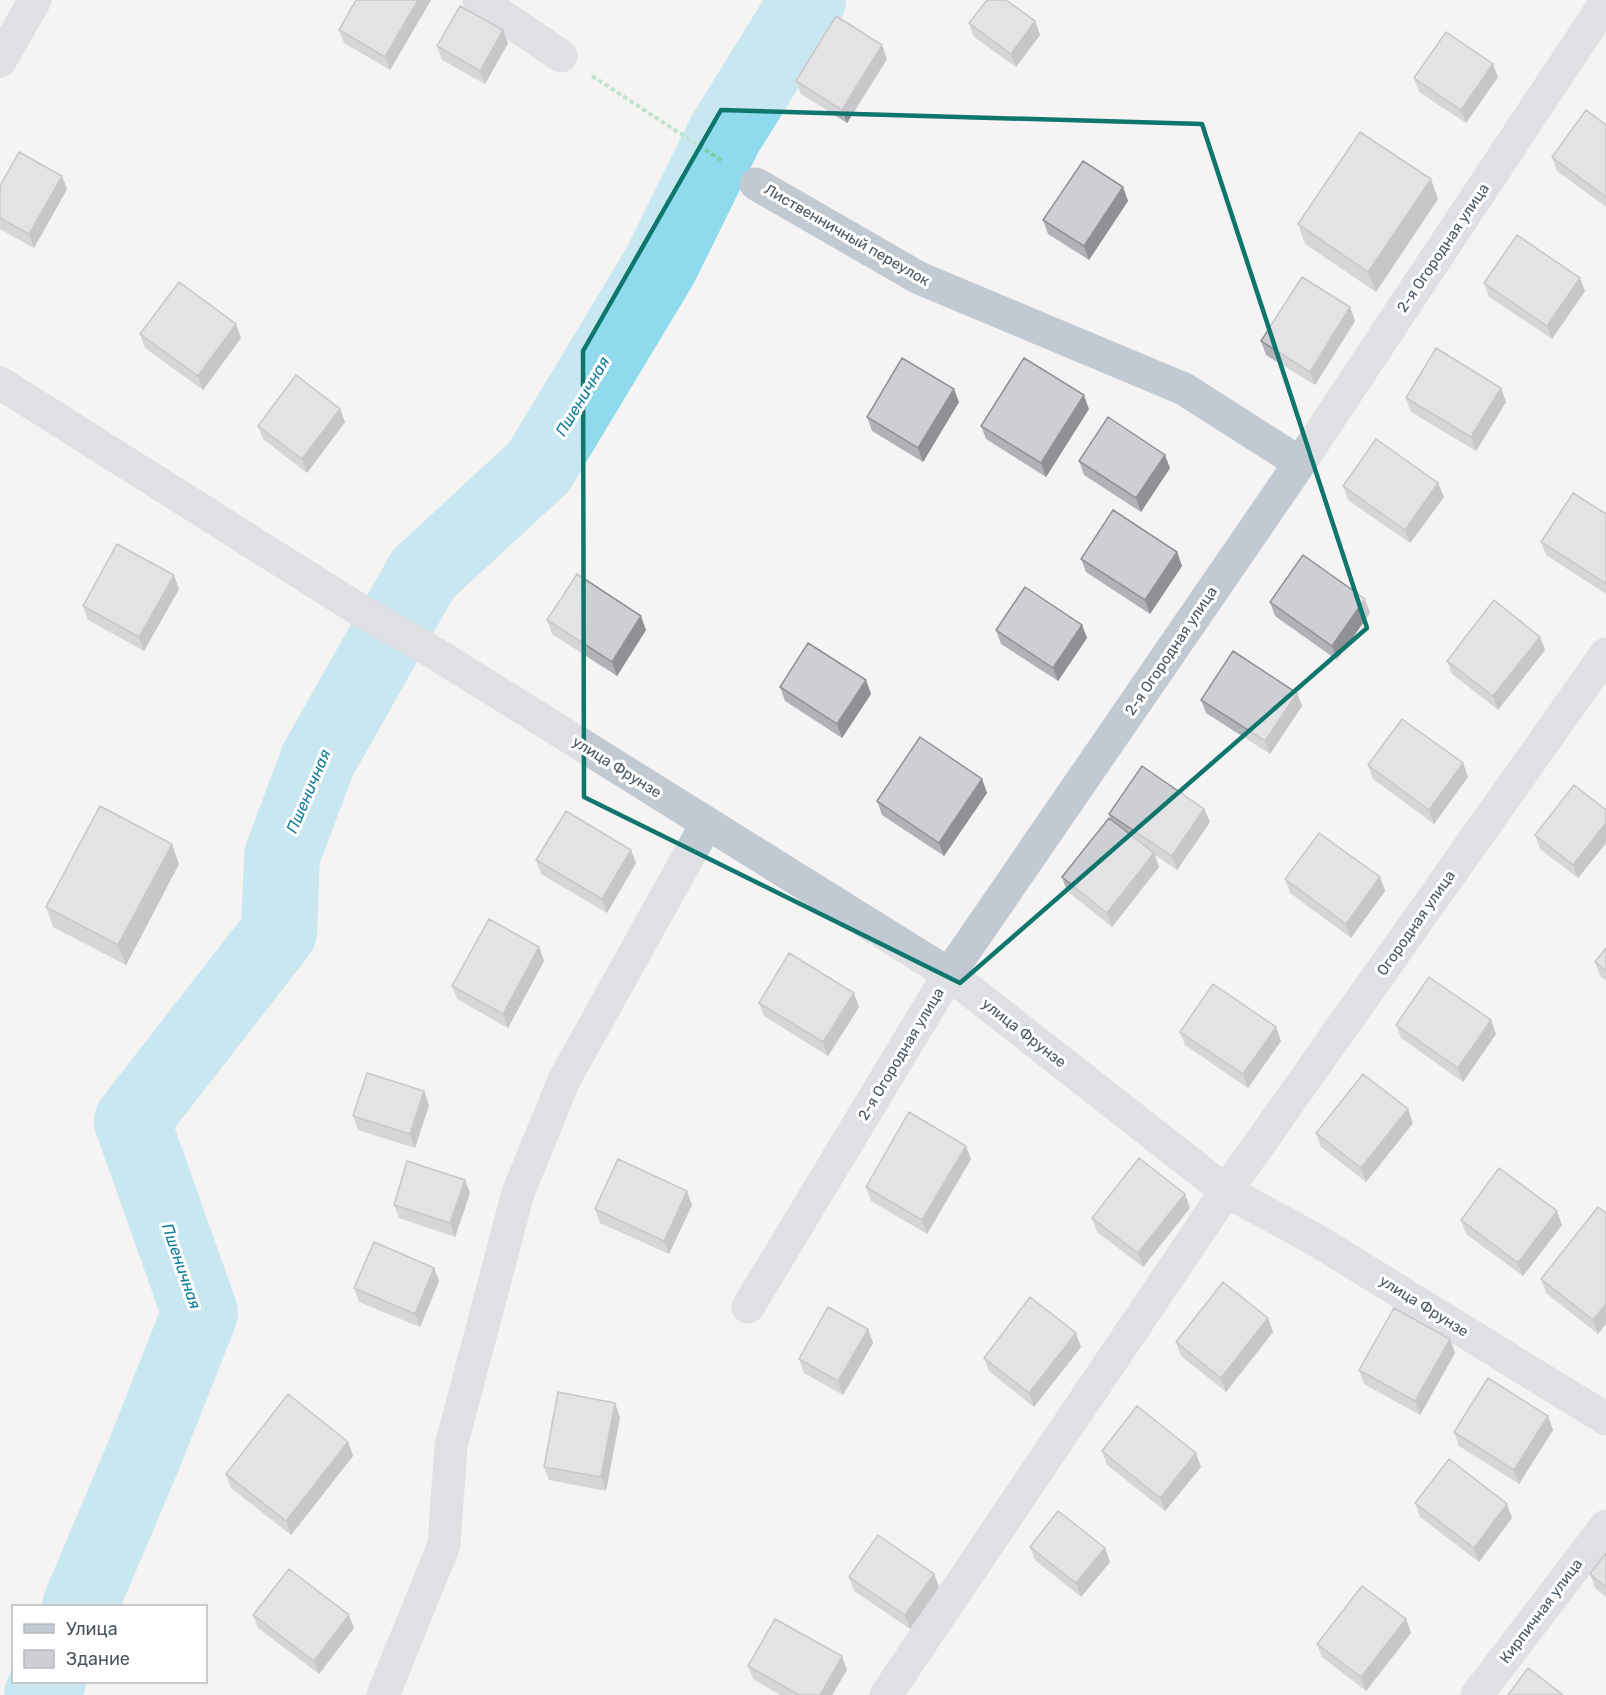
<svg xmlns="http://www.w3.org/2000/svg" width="1606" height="1695" viewBox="0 0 1606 1695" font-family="Rubik,sans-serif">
  <rect width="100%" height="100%" fill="#f5f3f3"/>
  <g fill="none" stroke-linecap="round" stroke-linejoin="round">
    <path stroke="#90daee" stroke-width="76" d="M 80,1606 L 143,1457 L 200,1313 L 132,1121 L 279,932 L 282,856 L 318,760 L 423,574 L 539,467 L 660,266 L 725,134 L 808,0
      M 42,1695 L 48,1682"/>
    <path stroke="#7ad0a6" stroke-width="4" stroke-dasharray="4.5 3" stroke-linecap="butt" d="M 592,76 L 724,162"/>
    <path stroke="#c1cad2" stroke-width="33" d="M 479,0 L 561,56
      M 0,61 L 35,0
      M 756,184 L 919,278 L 1184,389 L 1300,463
      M 0,383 L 353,606 L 436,654 L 949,974 L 1226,1191 L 1316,1240 L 1606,1419
      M 748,1307 L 949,974 L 1300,463 L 1606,2
      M 383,1695 L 444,1545 L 451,1446 L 518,1193 L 564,1080 L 707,823
      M 886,1695 L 1226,1191 L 1606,654
      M 1477,1695 L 1606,1526"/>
  </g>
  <path fill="#b0b2b7" d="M 431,0 L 390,70 L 344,43 L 339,30 Z
    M 1035,21 L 1040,35 L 1016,67 L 974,37 L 969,23 Z
    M 508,43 L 485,84 L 442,60 L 437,46 Z
    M 887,59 L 847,123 L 801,94 L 796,81 Z
    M 1498,77 L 1466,123 L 1419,92 L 1414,78 Z
    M 1606,125 L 1606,207 L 1557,171 L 1552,157 Z
    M 0,186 L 67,189 L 34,248 L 0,229 Z
    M 1123,187 L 1128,201 L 1089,260 L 1048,234 L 1043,220 Z
    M 1438,199 L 1376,292 L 1305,244 L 1298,224 Z
    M 1484,283 L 1585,291 L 1552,339 L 1489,297 Z
    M 1350,307 L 1355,321 L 1315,385 L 1266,355 L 1261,341 Z
    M 140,334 L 241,338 L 203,390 L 145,348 Z
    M 1501,388 L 1506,402 L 1476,451 L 1411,412 L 1406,398 Z
    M 959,402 L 923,462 L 872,431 L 867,417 Z
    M 340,409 L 345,422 L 307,473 L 263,439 L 258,426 Z
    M 1089,409 L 1046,477 L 986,439 L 981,426 Z
    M 1079,461 L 1170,468 L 1141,512 L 1084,475 Z
    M 1438,483 L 1444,497 L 1410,543 L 1348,500 L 1343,486 Z
    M 1606,514 L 1606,594 L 1546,555 L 1541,542 Z
    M 1177,552 L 1182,566 L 1150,614 L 1086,572 L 1081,559 Z
    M 179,589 L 144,651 L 88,620 L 83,606 Z
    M 1270,602 L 1370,613 L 1337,660 L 1275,616 Z
    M 547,620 L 646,630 L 617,676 L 552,634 Z
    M 1082,625 L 1087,638 L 1058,681 L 1001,644 L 996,630 Z
    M 1540,637 L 1545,650 L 1498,710 L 1452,674 L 1447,661 Z
    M 866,680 L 871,694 L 842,738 L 785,701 L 780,687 Z
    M 1297,693 L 1302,706 L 1270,754 L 1206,713 L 1201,700 Z
    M 1463,763 L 1468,777 L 1434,824 L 1373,779 L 1368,765 Z
    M 982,779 L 987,793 L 944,856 L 882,815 L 877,801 Z
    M 1204,809 L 1210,822 L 1177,870 L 1155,855 L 1159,867 L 1112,927 L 1067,891 L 1062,877 L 1111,820 L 1109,814 Z
    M 1606,810 L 1606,843 L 1578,878 L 1540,849 L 1535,835 Z
    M 536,860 L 636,863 L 607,913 L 541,874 Z
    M 179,864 L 126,965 L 53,927 L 46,907 Z
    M 1380,877 L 1385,891 L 1351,938 L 1290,893 L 1285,879 Z
    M 539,947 L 544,961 L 508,1028 L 457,999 L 452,986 Z
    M 1606,948 L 1606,981 L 1600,976 L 1595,962 Z
    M 759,1003 L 859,1007 L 828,1056 L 764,1016 Z
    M 1396,1025 L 1496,1034 L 1463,1082 L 1401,1038 Z
    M 1180,1032 L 1281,1041 L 1248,1088 L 1185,1045 Z
    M 424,1091 L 429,1105 L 415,1148 L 358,1130 L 353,1116 Z
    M 1413,1123 L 1366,1182 L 1321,1147 L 1316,1133 Z
    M 971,1159 L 927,1234 L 871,1201 L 866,1187 Z
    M 465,1180 L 470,1193 L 455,1237 L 399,1218 L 394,1205 Z
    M 692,1205 L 669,1254 L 600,1223 L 595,1209 Z
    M 1190,1208 L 1143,1267 L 1097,1232 L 1092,1218 Z
    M 1606,1213 L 1606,1324 L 1598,1334 L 1546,1293 L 1541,1279 Z
    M 1461,1220 L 1562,1225 L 1523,1276 L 1466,1234 Z
    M 434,1268 L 439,1281 L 420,1327 L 359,1302 L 354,1288 Z
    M 1268,1318 L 1273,1332 L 1226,1392 L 1181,1356 L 1176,1342 Z
    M 868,1329 L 873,1343 L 843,1395 L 804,1373 L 799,1359 Z
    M 1450,1339 L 1455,1353 L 1420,1415 L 1364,1384 L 1359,1370 Z
    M 1081,1347 L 1034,1407 L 989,1371 L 984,1358 Z
    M 1548,1416 L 1553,1430 L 1519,1484 L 1459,1446 L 1454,1432 Z
    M 620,1417 L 606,1491 L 549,1480 L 544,1467 Z
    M 348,1442 L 353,1456 L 291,1535 L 231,1488 L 226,1474 Z
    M 1102,1451 L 1201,1467 L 1165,1511 L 1107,1465 Z
    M 1415,1503 L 1512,1518 L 1479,1562 L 1420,1517 Z
    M 1030,1547 L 1105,1548 L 1110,1562 L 1081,1597 L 1035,1560 Z
    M 1606,1553 L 1606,1597 L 1595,1588 L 1590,1574 Z
    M 934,1574 L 939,1587 L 910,1629 L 854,1591 L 849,1577 Z
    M 253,1615 L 354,1628 L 319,1674 L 258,1628 Z
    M 1406,1619 L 1411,1633 L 1366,1691 L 1322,1657 L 1317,1644 Z
    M 748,1666 L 847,1670 L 832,1695 L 780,1695 L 753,1679 Z"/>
  <path fill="#909195" d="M 418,0 L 431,0 L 390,70 L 385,57 Z
    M 1035,21 L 1040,35 L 1016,67 L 1011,54 Z
    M 503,30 L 508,43 L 485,84 L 480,71 Z
    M 882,45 L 887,59 L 847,123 L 842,110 Z
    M 1493,64 L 1498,77 L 1466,123 L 1461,110 Z
    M 62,176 L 67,189 L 34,248 L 29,234 Z
    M 1431,179 L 1438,199 L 1376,292 L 1368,272 Z
    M 1123,187 L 1128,201 L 1089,260 L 1084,246 Z
    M 1580,278 L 1585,291 L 1552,339 L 1547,326 Z
    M 1350,307 L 1355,321 L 1315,385 L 1310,372 Z
    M 236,324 L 241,338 L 203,390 L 198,376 Z
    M 1501,388 L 1506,402 L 1476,451 L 1471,437 Z
    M 954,389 L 959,402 L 923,462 L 918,448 Z
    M 1084,395 L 1089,409 L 1046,477 L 1041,463 Z
    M 340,409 L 345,422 L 307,473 L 302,459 Z
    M 1165,455 L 1170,468 L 1141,512 L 1136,498 Z
    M 1438,483 L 1444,497 L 1410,543 L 1405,530 Z
    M 1177,552 L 1182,566 L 1150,614 L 1145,600 Z
    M 174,575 L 179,589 L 144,651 L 139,637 Z
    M 1365,599 L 1370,613 L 1337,660 L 1332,646 Z
    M 641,616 L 646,630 L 617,676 L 612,662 Z
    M 1082,625 L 1087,638 L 1058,681 L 1053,668 Z
    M 1540,637 L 1545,650 L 1498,710 L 1493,696 Z
    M 866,680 L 871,694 L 842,738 L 837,724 Z
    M 1297,693 L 1302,706 L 1270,754 L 1265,741 Z
    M 1463,763 L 1468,777 L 1434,824 L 1429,810 Z
    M 982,779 L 987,793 L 944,856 L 939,843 Z
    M 1204,809 L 1210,822 L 1177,870 L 1172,856 Z
    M 1606,823 L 1606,843 L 1578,878 L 1573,865 Z
    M 172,844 L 179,864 L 126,965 L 118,945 Z
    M 631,850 L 636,863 L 607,913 L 602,899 Z
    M 1154,853 L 1159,867 L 1112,927 L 1107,913 Z
    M 1380,877 L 1385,891 L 1351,938 L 1346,924 Z
    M 539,947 L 544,961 L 508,1028 L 503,1014 Z
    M 854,993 L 859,1007 L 828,1056 L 823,1042 Z
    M 1491,1020 L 1496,1034 L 1463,1082 L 1458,1068 Z
    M 1276,1027 L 1281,1041 L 1248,1088 L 1243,1074 Z
    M 424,1091 L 429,1105 L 415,1148 L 410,1134 Z
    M 1408,1109 L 1413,1123 L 1366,1182 L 1361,1168 Z
    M 966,1146 L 971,1159 L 927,1234 L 922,1220 Z
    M 465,1180 L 470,1193 L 455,1237 L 450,1223 Z
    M 687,1191 L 692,1205 L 669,1254 L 664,1241 Z
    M 1185,1194 L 1190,1208 L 1143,1267 L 1138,1253 Z
    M 1557,1211 L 1562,1225 L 1523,1276 L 1518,1263 Z
    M 434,1268 L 439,1281 L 420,1327 L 415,1314 Z
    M 1606,1304 L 1606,1324 L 1598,1334 L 1593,1320 Z
    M 1268,1318 L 1273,1332 L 1226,1392 L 1221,1378 Z
    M 868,1329 L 873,1343 L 843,1395 L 838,1381 Z
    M 1076,1333 L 1081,1347 L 1034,1407 L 1029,1393 Z
    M 1450,1339 L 1455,1353 L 1420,1415 L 1415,1401 Z
    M 615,1403 L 620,1417 L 606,1491 L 601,1477 Z
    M 1548,1416 L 1553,1430 L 1519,1484 L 1514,1470 Z
    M 348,1442 L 353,1456 L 291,1535 L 286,1521 Z
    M 1196,1453 L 1201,1467 L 1165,1511 L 1160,1498 Z
    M 1507,1504 L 1512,1518 L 1479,1562 L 1474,1548 Z
    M 1105,1548 L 1110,1562 L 1081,1597 L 1076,1583 Z
    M 934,1574 L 939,1587 L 910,1629 L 905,1615 Z
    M 349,1615 L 354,1628 L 319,1674 L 314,1661 Z
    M 1406,1619 L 1411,1633 L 1366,1691 L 1361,1677 Z
    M 842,1656 L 847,1670 L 832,1695 L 820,1695 Z"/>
  <path fill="#cdcfd5" stroke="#909195" stroke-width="1.5" d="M 356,0 L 418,0 L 385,57 L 339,30 Z
    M 987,0 L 1006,0 L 1035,21 L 1011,54 L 969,23 Z
    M 460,6 L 503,30 L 480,71 L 437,46 Z
    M 836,16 L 882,45 L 842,110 L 796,81 Z
    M 1446,32 L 1493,64 L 1461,110 L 1414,78 Z
    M 1586,110 L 1606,125 L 1606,197 L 1552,157 Z
    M 1360,132 L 1431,179 L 1368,272 L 1298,224 Z
    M 19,152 L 62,176 L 29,234 L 0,218 L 0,186 Z
    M 1083,161 L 1123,187 L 1084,246 L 1043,220 Z
    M 1517,235 L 1580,278 L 1547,326 L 1484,283 Z
    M 1302,277 L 1350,307 L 1310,372 L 1261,341 Z
    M 179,282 L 236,324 L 198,376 L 140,334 Z
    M 1436,348 L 1501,388 L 1471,437 L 1406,398 Z
    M 902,358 L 954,389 L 918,448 L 867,417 Z
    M 1024,358 L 1084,395 L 1041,463 L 981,426 Z
    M 296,375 L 340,409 L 302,459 L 258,426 Z
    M 1108,417 L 1165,455 L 1136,498 L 1079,461 Z
    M 1376,439 L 1438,483 L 1405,530 L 1343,486 Z
    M 1573,493 L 1606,514 L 1606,581 L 1605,583 L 1541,542 Z
    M 1113,510 L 1177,552 L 1145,600 L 1081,559 Z
    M 117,544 L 174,575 L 139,637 L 83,606 Z
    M 1303,555 L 1365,599 L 1332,646 L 1270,602 Z
    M 577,574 L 641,616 L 612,662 L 547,620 Z
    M 1025,587 L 1082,625 L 1053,668 L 996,630 Z
    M 1494,600 L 1540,637 L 1493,696 L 1447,661 Z
    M 808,643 L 866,680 L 837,724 L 780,687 Z
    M 1233,651 L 1297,693 L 1265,741 L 1201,700 Z
    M 1402,719 L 1463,763 L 1429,810 L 1368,765 Z
    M 920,737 L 982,779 L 939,843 L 877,801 Z
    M 1142,766 L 1204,809 L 1172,856 L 1109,814 Z
    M 1574,785 L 1606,810 L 1606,823 L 1573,865 L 1535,835 Z
    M 100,806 L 172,844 L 118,945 L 46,907 Z
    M 566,811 L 631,850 L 602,899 L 536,860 Z
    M 1109,818 L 1154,853 L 1107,913 L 1062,877 Z
    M 1319,833 L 1380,877 L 1346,924 L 1285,879 Z
    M 489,919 L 539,947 L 503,1014 L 452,986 Z
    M 1606,948 L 1606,971 L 1595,962 Z
    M 789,953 L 854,993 L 823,1042 L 759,1003 Z
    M 1429,977 L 1491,1020 L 1458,1068 L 1396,1025 Z
    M 1213,984 L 1276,1027 L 1243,1074 L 1180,1032 Z
    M 367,1073 L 424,1091 L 410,1134 L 353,1116 Z
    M 1363,1074 L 1408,1109 L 1361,1168 L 1316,1133 Z
    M 909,1112 L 966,1146 L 922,1220 L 866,1187 Z
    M 1139,1158 L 1185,1194 L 1138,1253 L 1092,1218 Z
    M 618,1159 L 687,1191 L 664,1241 L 595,1209 Z
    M 407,1161 L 465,1180 L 450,1223 L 394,1205 Z
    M 1499,1168 L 1557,1211 L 1518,1263 L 1461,1220 Z
    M 1598,1207 L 1606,1213 L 1606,1304 L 1593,1320 L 1541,1279 Z
    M 374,1242 L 434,1268 L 415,1314 L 354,1288 Z
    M 1223,1282 L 1268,1318 L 1221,1378 L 1176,1342 Z
    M 1030,1297 L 1076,1333 L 1029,1393 L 984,1358 Z
    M 828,1307 L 868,1329 L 838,1381 L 799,1359 Z
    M 1394,1308 L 1450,1339 L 1415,1401 L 1359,1370 Z
    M 1488,1378 L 1548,1416 L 1514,1470 L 1454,1432 Z
    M 558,1392 L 615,1403 L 601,1477 L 544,1467 Z
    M 288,1394 L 348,1442 L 286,1521 L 226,1474 Z
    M 1137,1406 L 1196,1453 L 1160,1498 L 1102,1451 Z
    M 1449,1459 L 1507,1504 L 1474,1548 L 1415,1503 Z
    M 1058,1511 L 1105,1548 L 1076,1583 L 1030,1547 Z
    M 878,1535 L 934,1574 L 905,1615 L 849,1577 Z
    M 1606,1553 L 1606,1587 L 1590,1574 Z
    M 289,1569 L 349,1615 L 314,1661 L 253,1615 Z
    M 1362,1586 L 1406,1619 L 1361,1677 L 1317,1644 Z
    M 775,1619 L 842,1656 L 820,1695 L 799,1695 L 748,1666 Z
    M 1528,1668 L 1563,1695 L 1508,1695 Z"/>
  <path d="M0 0H1606V1695H0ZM 721,110 L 1202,124 L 1367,628 L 960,983 L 584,797 L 583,351 Z" fill="#f5f3f3" fill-opacity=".55" fill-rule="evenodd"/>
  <path fill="none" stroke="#0f766e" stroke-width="4.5" stroke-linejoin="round" d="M 721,110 L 1202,124 L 1367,628 L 960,983 L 584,797 L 583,351 Z"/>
  <g text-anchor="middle" stroke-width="6" stroke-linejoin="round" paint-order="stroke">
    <g font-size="15" fill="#4a5661" stroke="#fff">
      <text transform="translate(847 235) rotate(30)" y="5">Лиственничный переулок</text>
      <text transform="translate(1443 248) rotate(-56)" y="5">2-я Огородная улица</text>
      <text transform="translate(1171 651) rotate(-56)" y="5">2-я Огородная улица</text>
      <text transform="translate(617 767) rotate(32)" y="5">улица Фрунзе</text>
      <text transform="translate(1416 923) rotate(-55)" y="5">Огородная улица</text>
      <text transform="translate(1024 1033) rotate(38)" y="5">улица Фрунзе</text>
      <text transform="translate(901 1054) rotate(-59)" y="5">2-я Огородная улица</text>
      <text transform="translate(1424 1306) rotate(32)" y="5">улица Фрунзе</text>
      <text transform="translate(1541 1611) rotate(-53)" y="5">Кирпичная улица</text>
    </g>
    <g font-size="16" font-style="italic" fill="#0c7c9b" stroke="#fff">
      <text transform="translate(582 396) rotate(-59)" y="6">Пшеничная</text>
      <text transform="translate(308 791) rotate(-67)" y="6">Пшеничная</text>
      <text transform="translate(182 1266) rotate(71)" y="6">Пшеничная</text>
    </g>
  </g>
  <rect x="12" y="1605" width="195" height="78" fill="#ffffff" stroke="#b7bbc0" stroke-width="1.5"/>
  <rect x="24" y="1624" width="30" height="9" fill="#c1cad2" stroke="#b7bbc0" stroke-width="1.5"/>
  <text x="66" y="1635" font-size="18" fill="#4a5661">Улица</text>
  <rect x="24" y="1650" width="30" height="18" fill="#cdcfd5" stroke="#b7bbc0" stroke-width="1.5"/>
  <text x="66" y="1665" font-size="18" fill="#4a5661">Здание</text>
</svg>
